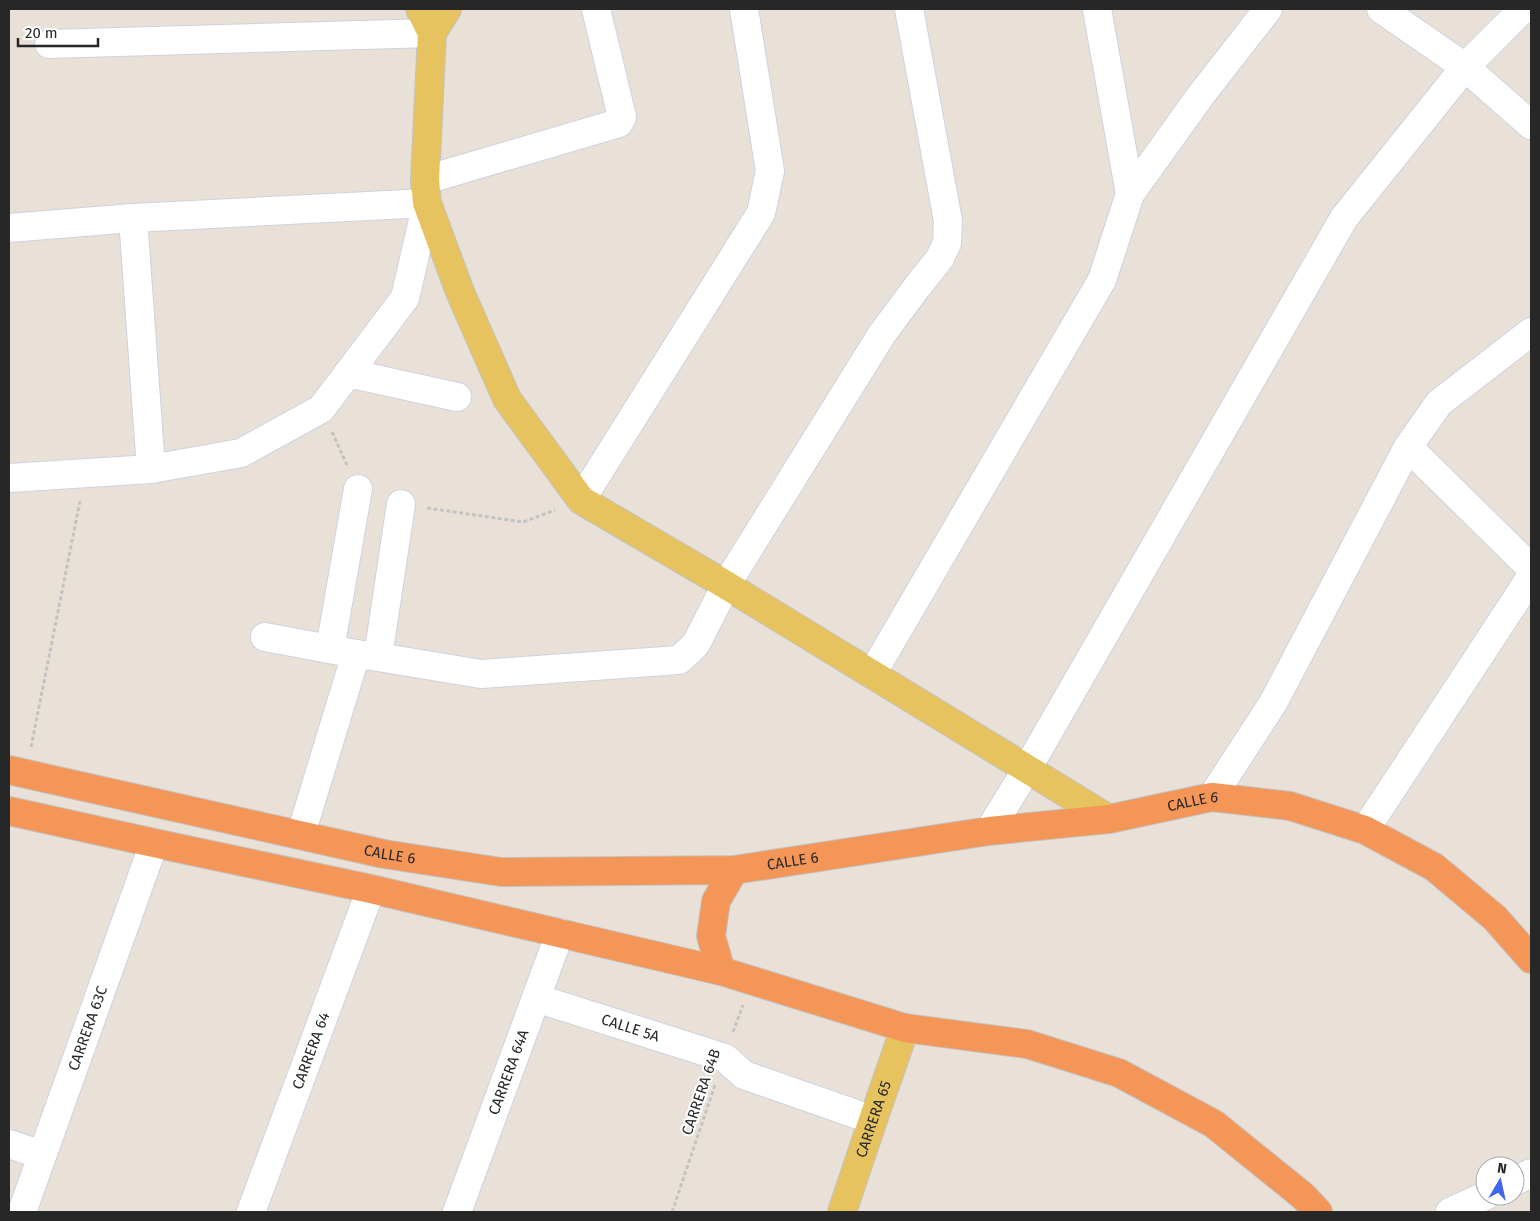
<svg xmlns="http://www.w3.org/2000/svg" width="1540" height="1221" viewBox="0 0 1540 1221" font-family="'Fira Sans',sans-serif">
  <rect width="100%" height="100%" fill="#e9e1d8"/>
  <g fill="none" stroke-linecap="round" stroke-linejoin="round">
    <defs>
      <g id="minor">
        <path d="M 1097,9 L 1130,194"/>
        <path d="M 1381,9 L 1465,67 L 1531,125"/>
        <path d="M 49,44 L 432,33"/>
        <path d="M 425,180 L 619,123 L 622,117 L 596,9"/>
        <path d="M 133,218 L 151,469"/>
        <path d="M 9,228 L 133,218 L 427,203 L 405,298 L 321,409 L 241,453 L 151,469 L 9,478"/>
        <path d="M 348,373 L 457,397"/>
        <path d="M 1408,447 L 1531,568"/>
        <path d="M 581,500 L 761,213 L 770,171 L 744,9"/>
        <path d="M 265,637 L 356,654 L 378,657 L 481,674 L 679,660 L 696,644 L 726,585 L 882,334 L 917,287 L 940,258 L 947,243 L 948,221 L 909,9"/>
        <path d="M 330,649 L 358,489"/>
        <path d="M 378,657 L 401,504"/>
        <path d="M 872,674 L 1102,280 L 1130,194 L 1201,95 L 1268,9"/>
        <path d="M 1212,797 L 1273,703 L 1408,447 L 1439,403 L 1531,332"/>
        <path d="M 1365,830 L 1531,577"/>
        <path d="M 989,831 L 1027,769 L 1344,218 L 1465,67 L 1523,9"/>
        <path d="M 301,834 L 356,654"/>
        <path id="s1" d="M 536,998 L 725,1058 L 744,1075 L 873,1120"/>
        <path d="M 9,1144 L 42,1155"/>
        <path d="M 1515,1181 L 1531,1173"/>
        <path id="s2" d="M 22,1212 L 154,843"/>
        <path id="s3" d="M 251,1212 L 371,889"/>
        <path id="s4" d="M 457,1212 L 560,933"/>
        <path d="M 1450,1212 L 1485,1196"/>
      </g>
      <g id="major">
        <path d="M 420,9 L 432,33 L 425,180 L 427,203 L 460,292 L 507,399 L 581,500 L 726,585 L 1109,819"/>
        <path d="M 432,33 L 447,9"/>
        <path id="s5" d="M 842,1212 L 873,1120 L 905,1028"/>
      </g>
      <g id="highway">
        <path id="s6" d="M 9,770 L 384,854 L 501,872 L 734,870 L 989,831 L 1109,819 L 1212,797 L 1290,806 L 1365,830 L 1434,867 L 1495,918 L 1531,959"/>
        <path d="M 9,811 L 154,843 L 371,889 L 721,971 L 905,1028 L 1027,1044 L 1119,1073 L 1214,1124 L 1303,1196 L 1318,1212"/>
        <path d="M 721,971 L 711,936 L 716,901 L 734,870"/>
      </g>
    </defs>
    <use href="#minor" stroke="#ced2df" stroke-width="30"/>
    <use href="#major" stroke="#c3c3c3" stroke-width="30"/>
    <use href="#highway" stroke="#c3c3c3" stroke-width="30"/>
    <path stroke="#c3c3c3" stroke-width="3" stroke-dasharray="4 2.5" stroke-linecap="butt" d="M 332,432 L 347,465
      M 427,508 L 523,522 L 555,510
      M 31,747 L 80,501
      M 733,1032 L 743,1005
      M 672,1212 L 715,1085"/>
    <use href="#minor" stroke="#fff" stroke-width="28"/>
    <use href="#major" stroke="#e7c35f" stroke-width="28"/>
    <use href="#highway" stroke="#f49658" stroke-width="28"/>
  </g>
  <g text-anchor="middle" stroke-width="4" stroke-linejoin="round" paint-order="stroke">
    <g font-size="15" fill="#272727" stroke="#fff">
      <text dy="5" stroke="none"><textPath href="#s6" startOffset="1200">CALLE 6</textPath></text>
      <text dy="5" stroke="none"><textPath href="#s6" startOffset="390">CALLE 6</textPath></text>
      <text dy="5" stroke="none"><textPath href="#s6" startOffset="795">CALLE 6</textPath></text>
      <text dy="5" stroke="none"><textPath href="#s2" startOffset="195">CARRERA 63C</textPath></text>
      <text dy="5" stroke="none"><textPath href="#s1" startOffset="99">CALLE 5A</textPath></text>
      <text dy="5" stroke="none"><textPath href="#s3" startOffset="172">CARRERA 64</textPath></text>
      <text dy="5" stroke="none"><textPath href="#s4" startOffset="149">CARRERA 64A</textPath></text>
      <text transform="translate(701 1092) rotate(-71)" y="5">CARRERA 64B</text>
      <text dy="5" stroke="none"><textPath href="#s5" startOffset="98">CARRERA 65</textPath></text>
    </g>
  </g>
  <rect width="1540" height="1221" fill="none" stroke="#272727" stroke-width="20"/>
  <g transform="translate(1500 1181) rotate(9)"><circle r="24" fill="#ffffff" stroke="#a9a9a9"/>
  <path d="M0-4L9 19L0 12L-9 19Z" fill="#4066ee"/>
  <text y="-8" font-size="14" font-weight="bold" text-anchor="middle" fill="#272727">N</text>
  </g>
  <path d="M18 38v8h80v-8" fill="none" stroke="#272727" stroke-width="2.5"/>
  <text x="25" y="38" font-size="15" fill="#272727" stroke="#ffffff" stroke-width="4" paint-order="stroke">20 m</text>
</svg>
